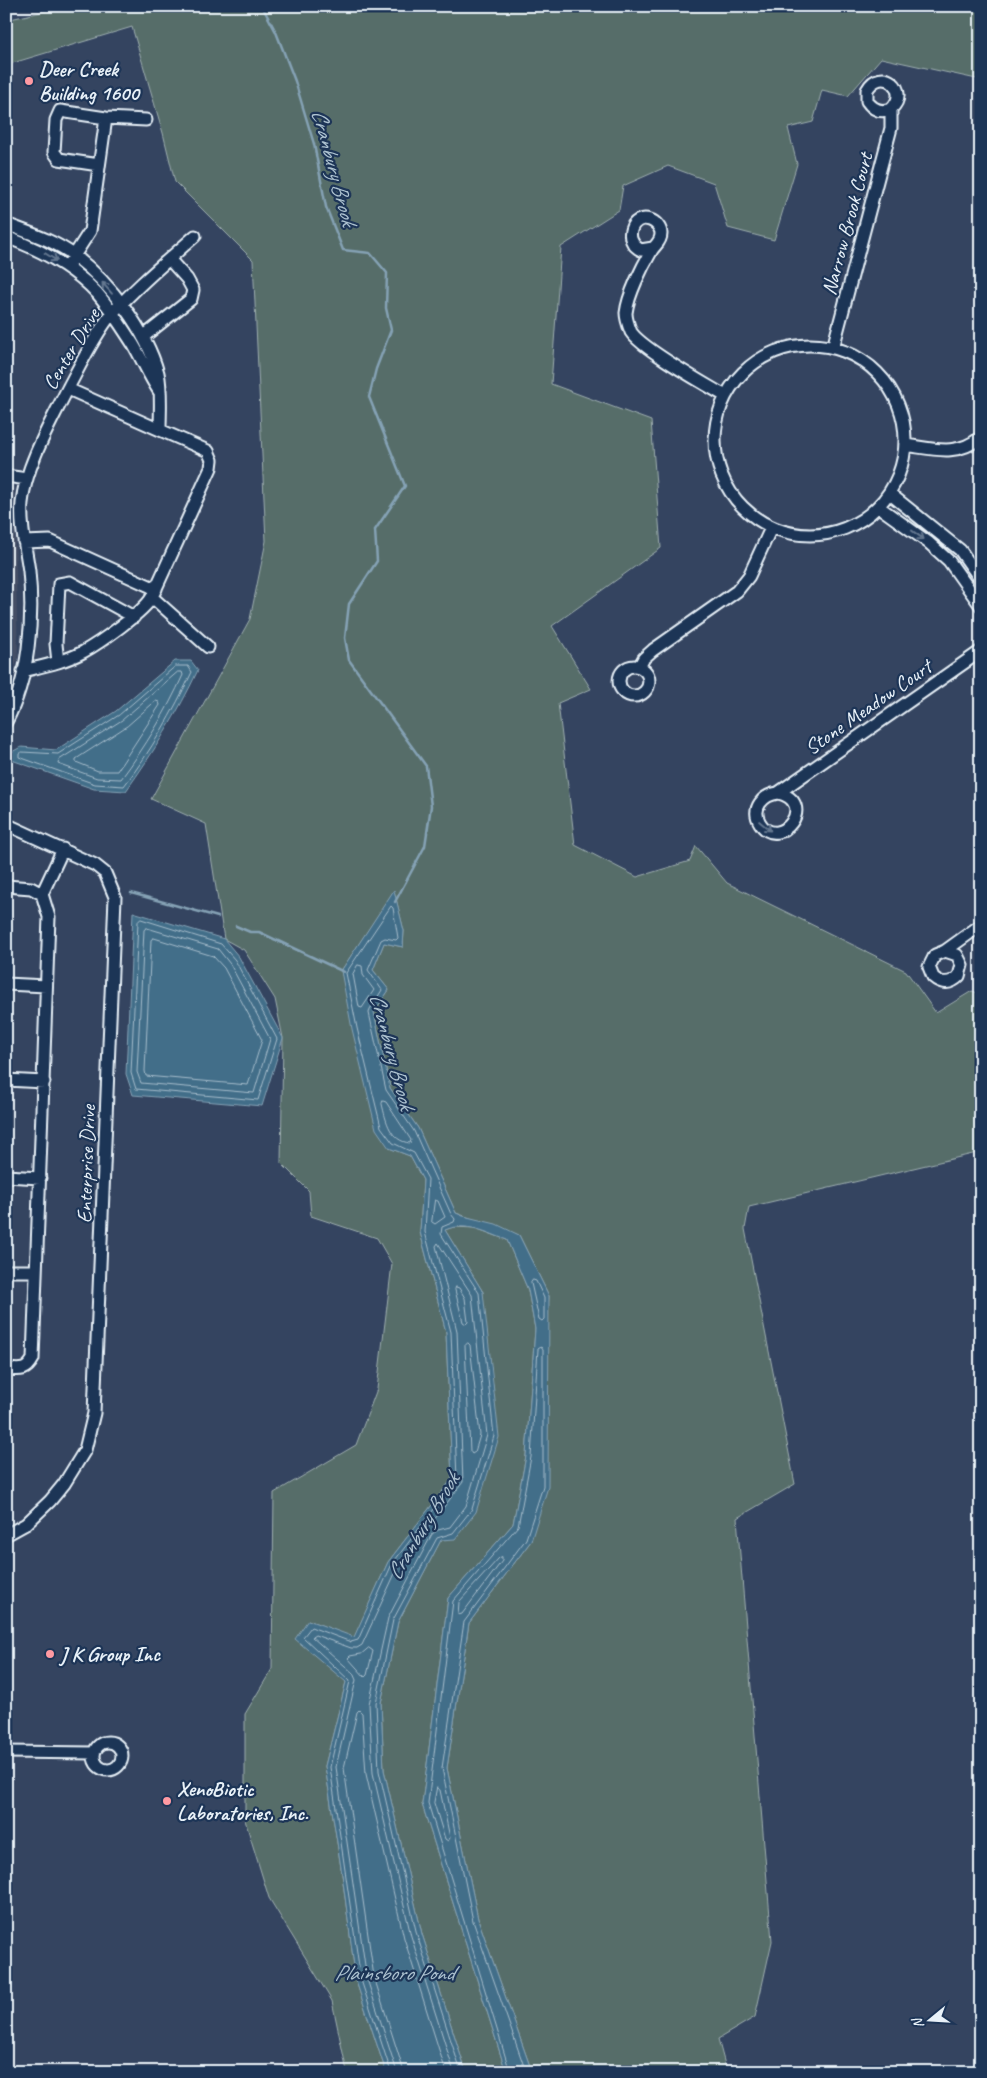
<svg xmlns="http://www.w3.org/2000/svg" width="987" height="2078" viewBox="0 0 987 2078" font-family="Caveat,sans-serif">
  <rect width="100%" height="100%" fill="#344460"/>
  <filter id="ink" filterUnits="userSpaceOnUse"><feTurbulence type="fractalNoise" baseFrequency=".02" numOctaves="2"/><feDisplacementMap in="SourceGraphic" scale="10" xChannelSelector="R" yChannelSelector="G"/><feConvolveMatrix kernelMatrix="1 2 1 2 8 2 1 2 1" color-interpolation-filters="sRGB"/></filter>
  <g filter="url(#ink)">
    <path fill="#444f66" d="M 6,487 L 14,488 L 18,659 L 6,688 Z"/>
    <path fill="#566d69" stroke="#9fafb0" d="M 68,6 L 981,6 L 981,80 L 881,58 L 848,96 L 822,90 L 813,122 L 788,128 L 797,164 L 774,240 L 728,228 L 714,183 L 668,166 L 623,186 L 619,210 L 561,247 L 551,384 L 651,421 L 661,548 L 552,626 L 591,689 L 558,703 L 575,845 L 637,877 L 690,861 L 696,846 L 727,883 L 906,971 L 936,1013 L 972,991 L 981,994 L 981,1152 L 749,1207 L 745,1229 L 795,1484 L 737,1518 L 772,1941 L 755,2017 L 718,2039 L 727,2072 L 532,2072 L 478,1919 L 447,1768 L 469,1623 L 531,1541 L 549,1296 L 519,1235 L 456,1213 L 418,1128 L 390,1088 L 374,1012 L 389,990 L 373,970 L 384,943 L 403,947 L 404,931 L 394,891 L 341,971 L 389,1148 L 410,1156 L 423,1180 L 420,1232 L 446,1332 L 452,1479 L 388,1562 L 354,1638 L 308,1620 L 346,1682 L 325,1766 L 342,1874 L 356,1981 L 386,2072 L 347,2072 L 332,2001 L 269,1898 L 245,1820 L 245,1714 L 272,1669 L 274,1493 L 356,1445 L 377,1389 L 392,1264 L 377,1238 L 311,1216 L 309,1191 L 281,1163 L 283,1038 L 275,999 L 244,950 L 224,939 L 206,824 L 151,799 L 250,619 L 266,541 L 253,260 L 175,182 L 163,133 L 132,27 L 6,65 L 6,20 Z
      M 453,1227 L 475,1228 L 507,1240 L 528,1290 L 535,1329 L 526,1456 L 513,1524 L 448,1598 L 422,1804 L 506,2072 L 466,2072 L 422,1934 L 384,1770 L 381,1703 L 398,1622 L 441,1540 L 455,1538 L 483,1292 L 445,1230 Z"/>
    <path fill="#436e89" stroke="#85a2b5" d="M 175,661 L 191,661 L 198,670 C 178,713 153,753 126,791 L 94,789 L 6,758 L 6,755 L 21,747 L 56,750 L 116,711 Z
      M 394,890 L 404,931 L 403,947 L 384,943 L 373,970 L 389,990 L 374,1012 L 390,1088 L 418,1128 L 456,1213 L 463,1216 L 496,1224 L 519,1235 L 549,1296 L 548,1487 L 531,1541 L 469,1623 L 447,1768 L 478,1919 L 532,2072 L 506,2072 L 422,1804 L 448,1598 L 513,1524 L 526,1456 L 535,1329 L 528,1290 L 507,1240 C 488,1233 466,1221 445,1230 L 483,1292 L 499,1437 L 476,1512 L 455,1539 L 441,1540 L 398,1622 L 381,1703 L 384,1770 L 422,1934 L 466,2072 L 386,2072 L 356,1981 L 342,1874 L 325,1766 L 346,1682 L 295,1639 L 308,1620 L 354,1637 L 388,1562 L 452,1479 L 446,1332 L 420,1232 L 423,1180 L 410,1156 L 389,1148 L 376,1129 L 352,1029 L 341,971 Z
      M 133,912 L 224,939 L 239,957 L 283,1038 L 262,1106 L 133,1095 L 126,1074 Z"/>
    <g fill="none" stroke-linecap="round" stroke-linejoin="round">
      <path stroke="#a6bdcc" stroke-width="1" d="M 176,666 L 188,666 L 192,672 C 173,712 151,751 124,786 L 95,784 L 19,757 L 19,754 L 22,752 L 58,754 L 119,715 Z
        M 178,672 L 182,672 L 183,675 C 167,711 145,747 121,779 L 97,778 L 58,764 L 59,760 L 122,720 Z
        M 156,701 L 159,702 L 160,705 L 117,771 L 98,771 L 76,762 L 76,759 L 127,726 Z
        M 141,919 L 221,944 L 235,960 L 277,1039 L 258,1100 L 136,1089 L 131,1073 L 138,922 Z
        M 147,928 L 218,949 L 230,964 L 270,1039 L 254,1093 L 141,1083 L 137,1072 L 144,930 Z
        M 154,938 L 213,956 L 224,968 L 262,1040 L 248,1085 L 146,1076 L 145,1071 L 151,940 Z
        M 358,965 L 362,966 L 363,975 L 374,990 L 362,1008 L 359,1007 L 353,974 Z
        M 383,1101 L 386,1102 L 411,1140 L 410,1143 C 390,1141 386,1121 382,1104 Z
        M 435,1200 L 438,1201 L 445,1217 L 435,1224 L 432,1222 Z
        M 533,1280 L 536,1281 L 544,1298 L 544,1319 L 542,1321 L 539,1319 L 531,1283 Z
        M 456,1287 L 459,1288 L 465,1298 L 468,1322 L 466,1324 L 463,1322 L 455,1290 Z
        M 468,1343 L 470,1345 L 480,1435 L 475,1452 L 472,1454 L 470,1451 L 465,1346 Z
        M 502,1557 L 502,1561 L 462,1614 L 458,1615 L 459,1602 L 499,1558 Z
        M 369,1648 L 373,1651 L 367,1675 L 365,1677 L 348,1658 L 350,1656 L 361,1654 Z
        M 437,1788 L 440,1790 L 450,1838 L 448,1841 L 445,1839 L 434,1803 Z
        M 391,2072 L 361,1980 L 330,1767 L 350,1681 L 303,1637 L 311,1627 L 351,1642 L 358,1640 L 392,1564 L 457,1479 L 451,1332 L 425,1232 L 428,1179 L 414,1153 L 393,1143 L 381,1127 L 357,1028 L 346,973 L 391,906 L 393,908 L 398,938 L 396,940 L 385,938 L 381,940 L 368,970 L 382,990 L 370,1009 L 369,1013 L 386,1090 L 414,1131 L 451,1214 L 455,1219 L 454,1222 L 442,1227 L 441,1234 L 479,1293 L 494,1436 L 472,1509 L 453,1533 L 437,1538 L 393,1620 L 376,1703 L 379,1771 L 417,1935 L 461,2072
        M 397,2072 L 367,1979 L 336,1767 L 356,1680 L 353,1673 L 312,1637 L 315,1635 L 351,1648 L 357,1648 L 362,1645 L 398,1567 L 463,1482 L 457,1331 L 436,1246 L 438,1243 L 472,1295 L 487,1435 L 466,1506 L 450,1527 L 438,1530 L 432,1534 L 388,1618 L 369,1704 L 373,1773 L 411,1936 L 454,2072
        M 404,2072 L 374,1977 L 344,1768 L 357,1712 L 359,1710 L 362,1713 L 366,1774 L 404,1938 L 446,2072
        M 510,2072 L 428,1803 L 453,1601 L 518,1526 L 531,1457 L 538,1349 L 541,1347 L 543,1350 L 543,1486 L 526,1539 L 464,1622 L 442,1768 L 473,1921 L 526,2072"/>
      <path stroke="#85a2b5" stroke-width="2.5" d="M 262,6 L 276,32 L 295,81 L 314,144 L 326,207 L 343,250 L 370,253 L 387,273 L 386,308 L 391,330 L 376,369 L 369,397 L 405,486 L 375,530 L 377,561 L 349,604 L 345,638 L 349,660 L 426,766 L 431,806 L 425,846 L 395,902
        M 131,893 L 218,917
        M 236,926 L 250,932 L 259,932 L 344,972"/>
      <defs>
        <path id="minor" d="M 99,165 L 59,159 L 54,152 L 56,120 L 60,111 L 106,118 L 146,120
          M 6,224 C 30,233 55,241 75,256 C 110,283 146,330 158,373 C 162,390 160,412 160,430 L 208,451 L 212,460 L 211,468 L 152,597 C 144,612 99,643 83,652 C 64,662 43,666 23,671
          M 6,237 C 39,249 73,267 97,293 C 110,308 122,327 133,344 C 142,359 149,376 159,391
          M 653,248 L 641,250 C 622,241 631,214 650,220 C 656,222 661,228 661,234 C 661,242 655,245 652,250 C 642,267 628,295 626,313 C 626,318 629,327 631,332 C 642,349 705,384 725,396
          M 70,262 L 90,231 L 106,118
          M 143,337 L 191,299 L 193,290 L 187,279 L 169,259
          M715 440a95 95 0 1 1 190 0a95 95 0 1 1-190 0Z
          M 833,348 L 891,128 L 891,109 C 912,90 881,64 867,90 L 867,101 C 873,110 881,113 891,109
          M 68,389 L 160,430
          M 905,445 C 934,449 957,457 981,437
          M 6,476 L 27,479
          M 889,493 L 960,550 L 981,580
          M 879,507 L 929,543 L 949,561 L 981,606
          M 24,542 L 50,541 L 156,589
          M 152,597 L 208,647
          M 58,662 L 56,644 L 59,584 L 70,582 L 134,617
          M619 681a15 15 0 1 1 30 0a15 15 0 1 1-30 0Z
          M 639,667 L 644,658 L 653,650 L 737,591 L 749,576 L 771,528
          M 6,722 C 29,680 34,618 29,571 C 26,549 20,526 22,503 C 25,467 52,420 68,388 C 81,364 93,338 110,316 C 135,287 167,261 195,236
          M 778,793 C 819,802 779,853 760,823 C 751,808 763,795 778,793 L 981,651
          M 6,824 L 95,865 L 105,873 L 115,897 L 94,1413 L 85,1450 L 64,1484 L 50,1501 L 26,1524 L 6,1535
          M 6,886 L 31,888 L 42,894
          M 945,951 L 957,955 L 962,965 L 959,976 C 951,984 942,985 933,977 L 929,967 L 935,955 L 945,951 L 981,925
          M 6,984 L 46,986
          M 6,1080 L 44,1082
          M 6,1176 L 40,1178
          M 6,1271 L 36,1271
          M 6,1369 C 20,1370 26,1372 33,1359 L 49,917 L 42,894 L 63,849
          M94 1756a14 14 0 1 1 28 0a14 14 0 1 1-28 0Z
          M 6,1752 L 94,1753"/>
      </defs>
      <use href="#minor" stroke="#e8f1f8" stroke-width="15"/>
      <use href="#minor" stroke="#1d3557" stroke-width="11"/>
    </g>
    <defs><path id="oneway-shaft" d="M-6 0H5M1.5-3L5.5 0L1.5 3" fill="none" stroke-width="1.6" stroke-linecap="round" stroke-linejoin="round" transform="scale(1.25)"/></defs>
    <g stroke="#64778f">
      <use href="#oneway-shaft" transform="translate(51 257) rotate(32)"/>
      <use href="#oneway-shaft" transform="translate(107 288) rotate(-131)"/>
      <use href="#oneway-shaft" transform="translate(918 535) rotate(36)"/>
      <use href="#oneway-shaft" transform="translate(765 826) rotate(40)"/>
    </g>
  </g>
  <g fill="#ff9aa2" stroke="#1d3557" stroke-width="2">
    <circle cx="29" cy="81" r="5"/>
    <circle cx="50" cy="1654" r="5"/>
    <circle cx="167" cy="1801" r="5"/>
  </g>
  <g text-anchor="middle" stroke-width="4.5" stroke-linejoin="round" paint-order="stroke">
    <g font-size="21" font-weight="bold" fill="#e8f1f8" stroke="#1d3557" text-anchor="start">
      <text x="39" y="76">Deer Creek<tspan x="39" dy="24">Building 1600</tspan></text>
      <text x="60" y="1661">J K Group Inc</text>
      <text x="177" y="1796">XenoBiotic<tspan x="177" dy="24">Laboratories, Inc.</tspan></text>
    </g>
    <g font-size="21" fill="#e8f1f8" stroke="#1d3557">
      <text transform="translate(847 224) rotate(-75)" y="7">Narrow Brook Court</text>
      <text transform="translate(71 349) rotate(-59)" y="7">Center Drive</text>
      <text transform="translate(868 707) rotate(-35)" y="7">Stone Meadow Court</text>
      <text transform="translate(86 1164) rotate(-88)" y="7">Enterprise Drive</text>
    </g>
    <g font-size="22" font-style="italic" fill="#aec3d1" stroke="#1d3557">
      <text transform="translate(335 167) rotate(75)" y="8">Cranbury Brook</text>
      <text transform="translate(393 1051) rotate(75)" y="8">Cranbury Brook</text>
      <text transform="translate(422 1526) rotate(-59)" y="8">Cranbury Brook</text>
      <text x="394" y="1980">Plainsboro Pond</text>
    </g>
  </g>
  <rect width="987" height="2078" fill="none" stroke="#1d3557" stroke-width="25"/>
  <rect x="12" y="12" width="962" height="2053" fill="none" stroke="#e8f1f8" stroke-width="2" filter="url(#ink)"/>
  <g transform="translate(930 2020) rotate(252)" stroke="#1d3557" stroke-width="4" paint-order="stroke">
  <path d="M0-4L9 19L0 12L-9 19Z" fill="#e8f1f8"/>
  <text y="-8" font-size="14" font-weight="bold" text-anchor="middle" fill="#e8f1f8">N</text>
  </g>
</svg>
